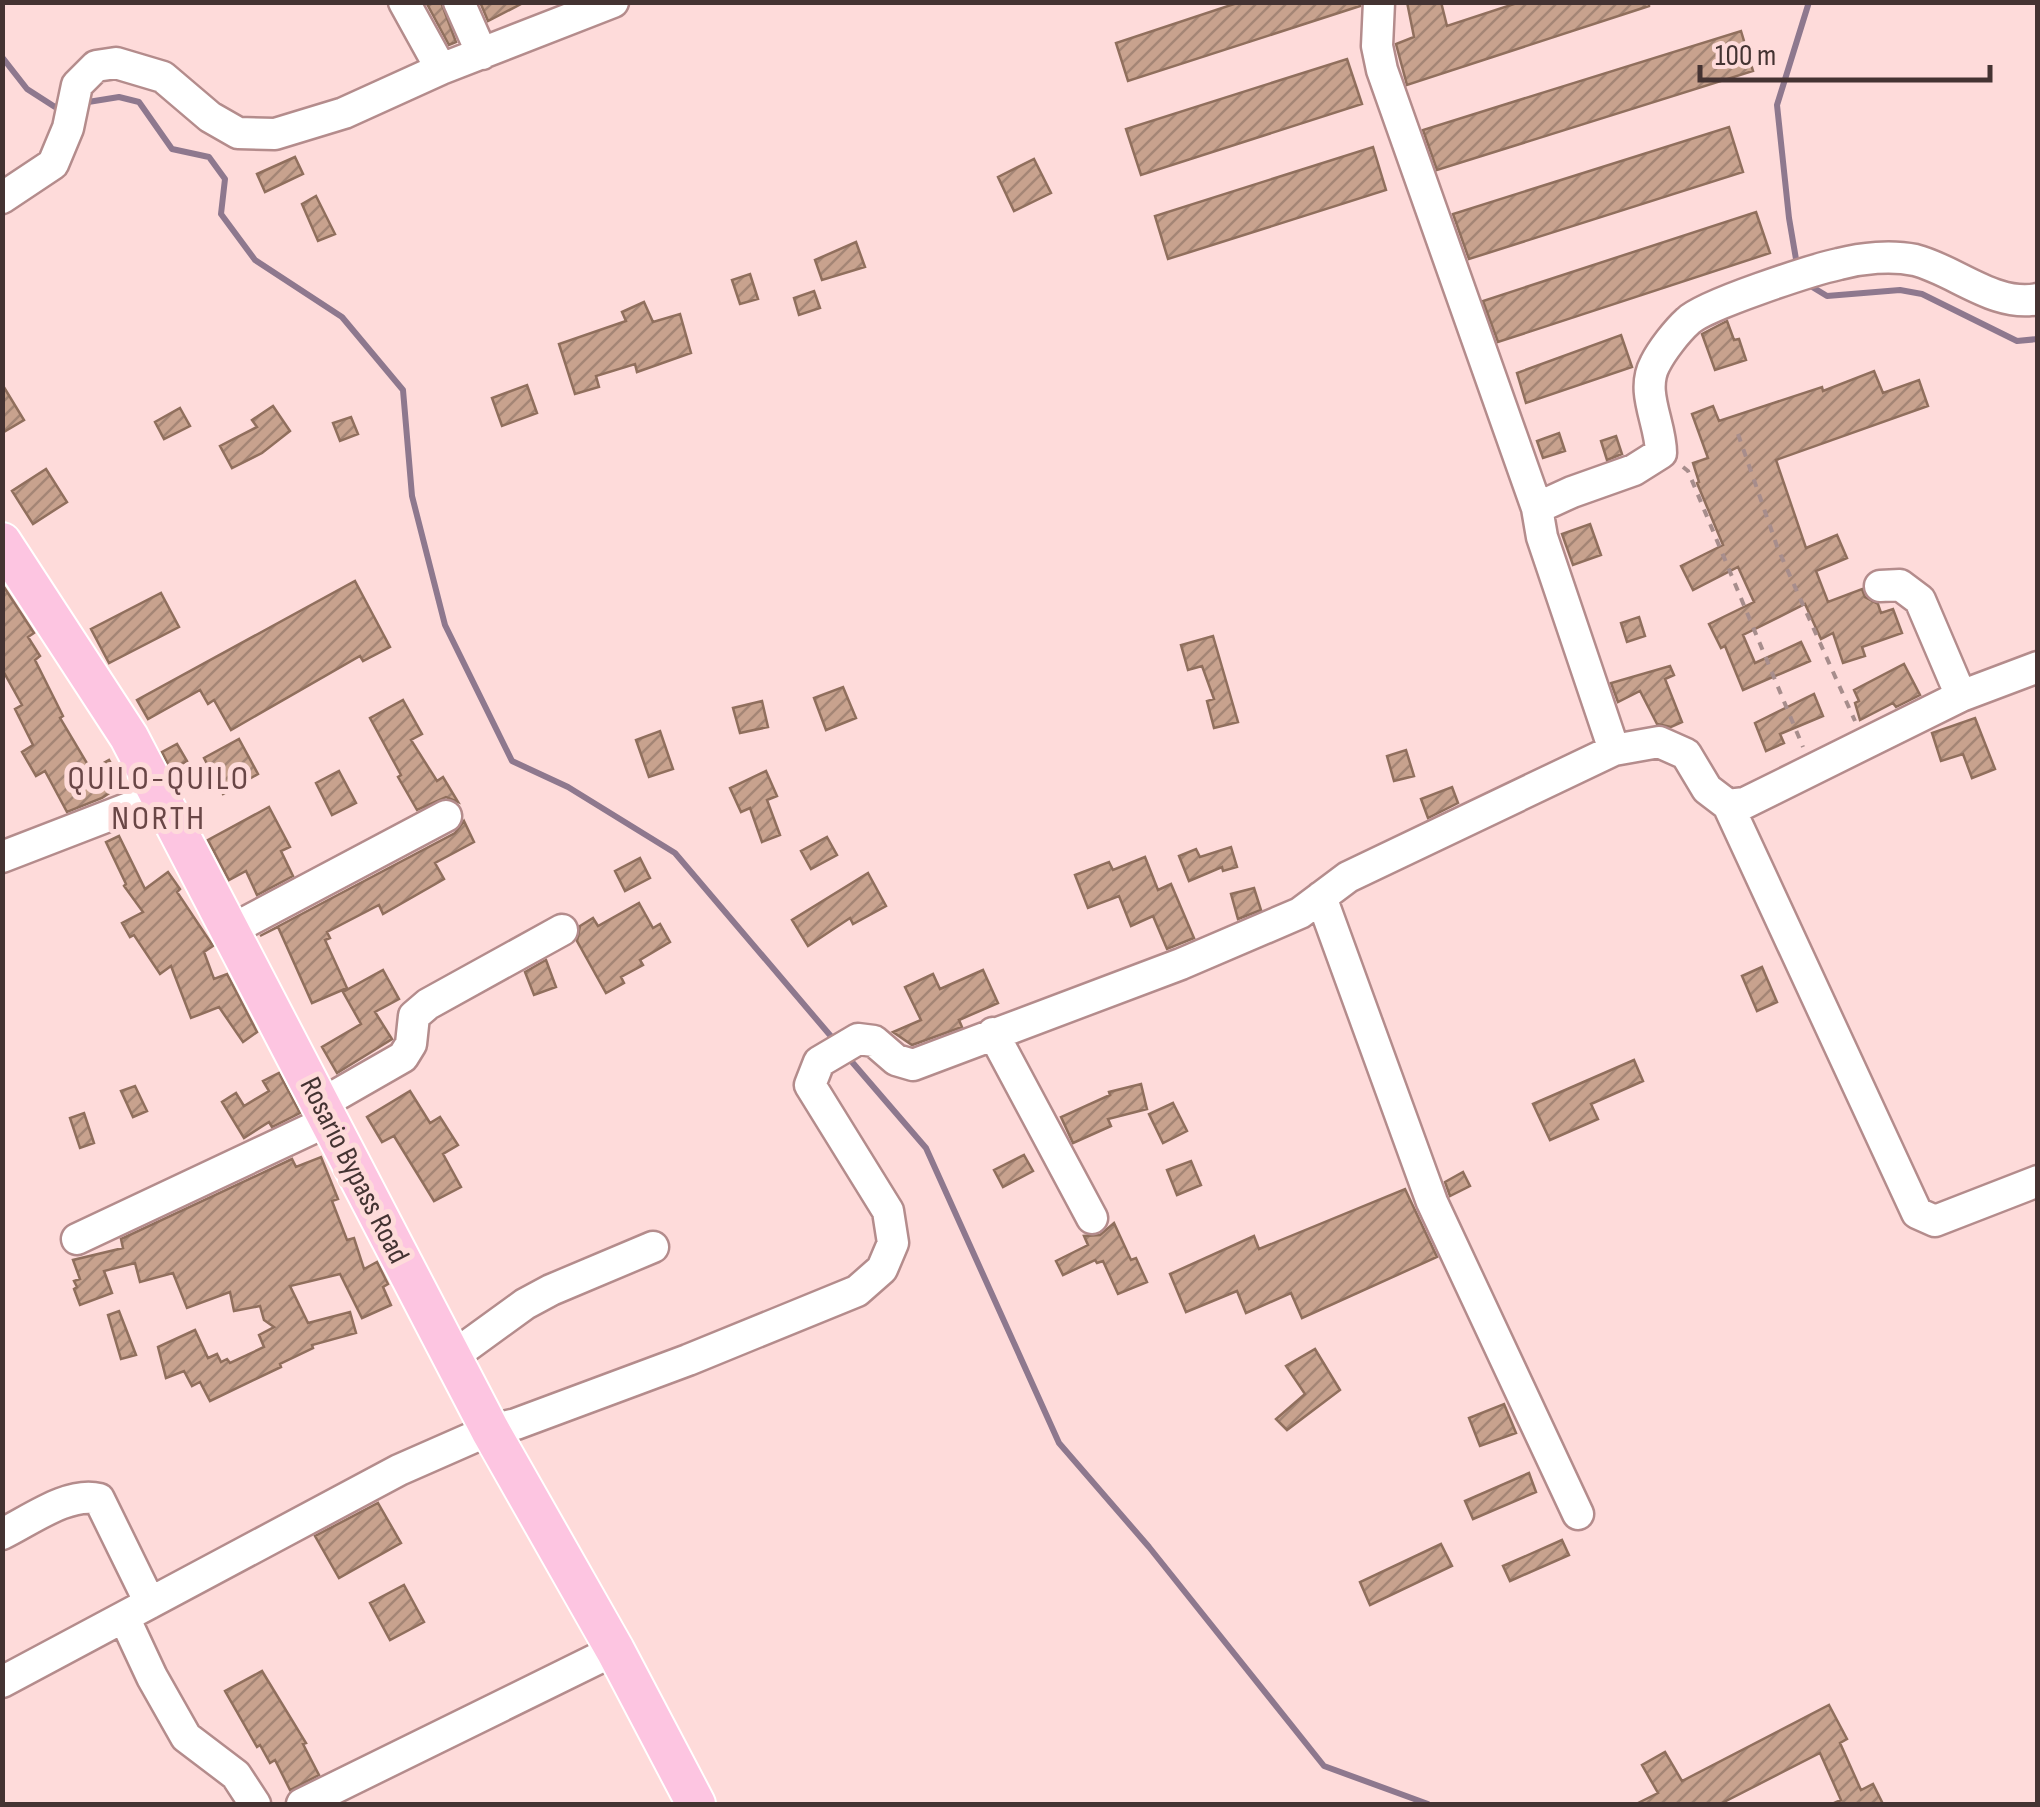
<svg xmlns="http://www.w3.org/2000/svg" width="2040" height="1807" viewBox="0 0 2040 1807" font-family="'Sofia Sans Condensed',sans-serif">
  <defs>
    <pattern id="building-hatch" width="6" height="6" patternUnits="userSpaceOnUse" patternTransform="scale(2.5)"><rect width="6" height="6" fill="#c8a28e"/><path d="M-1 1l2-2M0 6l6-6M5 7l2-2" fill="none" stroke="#a48575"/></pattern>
  </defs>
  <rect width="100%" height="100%" fill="#fedbda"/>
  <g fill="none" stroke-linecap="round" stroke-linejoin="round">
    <path stroke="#8e788e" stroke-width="6" d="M 2,57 L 27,89 L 55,107 L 65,105
      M 82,103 L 119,97 L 139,102 L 172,149 L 209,157 L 225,179 L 221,214 L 255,260 L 342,317 L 403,390 L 412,496 L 445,625 L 512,761 L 568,787 L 675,853 L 835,1041
      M 1797,265 L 1789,218 L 1777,105 L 1809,2
      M 1809,285 L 1827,296 L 1900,290 L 1922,294 L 2017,341 L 2038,339
      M 846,1055 L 926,1148 L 1059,1443 L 1149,1547 L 1324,1766 L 1428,1804"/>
  </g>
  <path fill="url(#building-hatch)" stroke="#906f5d" stroke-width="2.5" d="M 426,2 L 441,2 L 456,42 L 449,45 Z
    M 480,2 L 525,2 L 488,21 Z
    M 1240,2 L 1360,2 L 1360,6 L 1128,81 L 1116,43 Z
    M 1407,2 L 1441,2 L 1447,26 L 1520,2 L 1649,2 L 1649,6 L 1407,85 L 1396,44 L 1414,37 Z
    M 1741,31 L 1753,71 L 1437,170 L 1423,130 Z
    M 1347,59 L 1362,104 L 1141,175 L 1126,129 Z
    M 1729,127 L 1743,172 L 1469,259 L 1453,214 Z
    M 1373,147 L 1386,190 L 1168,259 L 1155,216 Z
    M 295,157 L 303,174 L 265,192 L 257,174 Z
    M 1034,159 L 1051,193 L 1014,211 L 998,177 Z
    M 316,196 L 335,234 L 318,241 L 302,204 Z
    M 1756,212 L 1770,253 L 1498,342 L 1483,301 Z
    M 856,242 L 865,267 L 822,280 L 815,260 Z
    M 750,274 L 758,299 L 740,304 L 732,280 Z
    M 814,291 L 820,308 L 799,315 L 794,298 Z
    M 644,302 L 653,322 L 680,314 L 691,353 L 637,372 L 635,364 L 596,376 L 599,387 L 575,394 L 559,344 L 626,321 L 622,312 Z
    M 1727,321 L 1734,340 L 1739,339 L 1746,360 L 1715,370 L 1702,334 Z
    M 1621,335 L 1632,367 L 1526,403 L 1517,373 Z
    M 1874,371 L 1883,393 L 1919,380 L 1928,406 L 1776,460 L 1806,548 L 1837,535 L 1847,558 L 1816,571 L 1828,602 L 1862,589 L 1865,597 L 1878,604 L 1881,613 L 1893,609 L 1902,633 L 1862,647 L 1865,656 L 1843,663 L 1833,633 L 1821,639 L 1805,604 L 1743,635 L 1755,663 L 1801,642 L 1810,661 L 1743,690 L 1725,646 L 1721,648 L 1709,624 L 1754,602 L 1738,567 L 1693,590 L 1681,566 L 1723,545 L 1697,483 L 1699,482 L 1693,463 L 1708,458 L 1692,414 L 1713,406 L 1719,421 L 1822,387 L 1823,391 Z
    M 2,384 L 24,420 L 2,433 Z
    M 527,385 L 537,413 L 502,426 L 492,398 Z
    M 273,406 L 290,431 L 262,453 L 232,468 L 220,446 L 257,427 L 252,420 Z
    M 180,408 L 190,426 L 164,439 L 155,422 Z
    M 351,417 L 358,434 L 340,441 L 333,423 Z
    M 1559,433 L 1565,451 L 1543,458 L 1537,441 Z
    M 1616,436 L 1622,454 L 1607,460 L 1601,441 Z
    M 46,469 L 67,502 L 33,524 L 12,491 Z
    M 1590,524 L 1601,555 L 1573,565 L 1562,534 Z
    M 355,581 L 390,647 L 363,661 L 360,656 L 231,730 L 214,700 L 208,704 L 200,690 L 148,719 L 137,700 Z
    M 2,584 L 34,633 L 28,637 L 40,656 L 35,660 L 63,716 L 60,718 L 91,770 L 109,760 L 123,784 L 102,798 L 67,812 L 45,771 L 36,776 L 22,752 L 33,745 L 15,709 L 22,705 L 2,669 Z
    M 161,593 L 179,627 L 109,663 L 91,629 Z
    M 1639,617 L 1645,636 L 1627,642 L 1621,623 Z
    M 1213,636 L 1238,722 L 1214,728 L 1207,701 L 1214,699 L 1202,666 L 1188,670 L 1181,645 Z
    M 1904,664 L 1920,695 L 1896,707 L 1893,703 L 1860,720 L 1855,703 L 1859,701 L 1854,690 Z
    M 1670,666 L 1674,675 L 1665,679 L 1682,722 L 1671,727 L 1657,724 L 1640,691 L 1618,702 L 1611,683 Z
    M 843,687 L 856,718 L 826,730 L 814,698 Z
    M 1814,694 L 1823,716 L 1780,734 L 1784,743 L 1766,751 L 1755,723 Z
    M 403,700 L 422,734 L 411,740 L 437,781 L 443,777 L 458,802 L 446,797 L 417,810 L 398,777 L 401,775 L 370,718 Z
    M 762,701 L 768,727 L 740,733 L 733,708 Z
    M 1975,718 L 1995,769 L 1972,778 L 1963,754 L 1941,761 L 1932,733 Z
    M 660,731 L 673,769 L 649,777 L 636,740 Z
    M 239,739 L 258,774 L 223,794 L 204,758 Z
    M 177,744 L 187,761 L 171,770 L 162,752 Z
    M 1406,750 L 1414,776 L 1394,781 L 1387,756 Z
    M 339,771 L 356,803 L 332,815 L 316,783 Z
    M 766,771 L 777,796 L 767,800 L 780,835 L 762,842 L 750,808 L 741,812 L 730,788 Z
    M 1452,787 L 1458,803 L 1428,818 L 1421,799 Z
    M 269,807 L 290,847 L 281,851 L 293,876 L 257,895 L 246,871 L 229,880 L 208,840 Z
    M 464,821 L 474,842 L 435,863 L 444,879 L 383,914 L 379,905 L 327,932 L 330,938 L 325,940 L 347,988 L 312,1003 L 278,927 L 260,936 L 455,833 Z
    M 119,836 L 145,889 L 168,872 L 180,889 L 177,892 L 213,946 L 204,952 L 214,979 L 227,974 L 257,1032 L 243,1042 L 219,1007 L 191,1018 L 171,966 L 160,974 L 134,935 L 130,937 L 122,923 L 143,912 L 124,886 L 126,884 L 106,842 Z
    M 827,837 L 837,855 L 811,869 L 801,851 Z
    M 1231,847 L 1237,867 L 1223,871 L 1222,867 L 1189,881 L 1179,856 L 1196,849 L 1200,857 Z
    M 1145,857 L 1158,890 L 1171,884 L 1194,938 L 1167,949 L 1153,916 L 1131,926 L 1119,896 L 1088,908 L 1075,875 L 1109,862 L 1113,870 Z
    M 640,858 L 650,878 L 625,891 L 615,871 Z
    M 868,873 L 886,906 L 853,924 L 850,918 L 808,946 L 792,920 Z
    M 1254,888 L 1261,910 L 1238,919 L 1231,894 Z
    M 639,903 L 653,928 L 660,924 L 670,942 L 640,960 L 643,965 L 621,977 L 624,983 L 606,993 L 577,941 L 580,926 L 593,918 L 598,926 Z
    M 546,960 L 556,987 L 534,995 L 525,972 Z
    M 1762,967 L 1777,1002 L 1757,1011 L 1742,976 Z
    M 383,970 L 399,999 L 375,1012 L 392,1039 L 337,1073 L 322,1047 L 361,1024 L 343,992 Z
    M 983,970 L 998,1003 L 959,1020 L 962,1027 L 912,1045 L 893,1032 L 921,1020 L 905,987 L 933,974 L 940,989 Z
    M 1634,1060 L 1643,1081 L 1591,1104 L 1598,1119 L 1550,1140 L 1533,1104 Z
    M 279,1073 L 300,1113 L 272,1127 L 269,1122 L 244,1138 L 222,1102 L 236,1093 L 244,1106 L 269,1091 L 263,1081 Z
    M 1141,1084 L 1147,1109 L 1108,1119 L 1111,1126 L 1073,1143 L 1061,1117 L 1110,1095 L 1109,1092 Z
    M 135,1086 L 147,1111 L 133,1117 L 121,1091 Z
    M 410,1091 L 430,1123 L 440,1117 L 458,1145 L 443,1154 L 461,1187 L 434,1201 L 394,1136 L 382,1142 L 367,1117 Z
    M 1173,1103 L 1187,1131 L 1163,1143 L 1149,1114 Z
    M 84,1113 L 94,1143 L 80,1148 L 70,1118 Z
    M 1024,1155 L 1033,1171 L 1003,1187 L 994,1170 Z
    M 321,1157 L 338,1199 L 332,1201 L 347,1240 L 354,1238 L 364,1269 L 377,1262 L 388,1284 L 383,1287 L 391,1305 L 362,1318 L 340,1274 L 290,1286 L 308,1323 L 350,1312 L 356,1333 L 312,1345 L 313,1348 L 280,1364 L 281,1367 L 210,1401 L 200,1382 L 192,1386 L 184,1371 L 166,1378 L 158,1347 L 195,1330 L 208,1358 L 217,1354 L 221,1362 L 227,1359 L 230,1363 L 264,1347 L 259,1335 L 274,1327 L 264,1320 L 260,1306 L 234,1311 L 230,1292 L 187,1308 L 173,1273 L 140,1282 L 135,1263 L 104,1271 L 112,1293 L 80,1305 L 74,1289 L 77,1287 L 74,1281 L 80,1279 L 73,1260 L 123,1248 L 121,1239 L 292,1159 L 296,1167 Z
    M 1191,1161 L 1201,1185 L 1177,1195 L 1167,1170 Z
    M 1463,1172 L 1470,1186 L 1450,1196 L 1445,1182 Z
    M 1405,1189 L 1437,1257 L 1302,1318 L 1291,1293 L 1246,1313 L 1237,1291 L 1186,1312 L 1170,1274 L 1254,1236 L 1259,1249 Z
    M 1114,1223 L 1131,1260 L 1136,1258 L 1147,1282 L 1118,1294 L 1103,1261 L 1097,1263 L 1095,1260 L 1063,1275 L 1056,1261 L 1088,1245 L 1084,1236 L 1100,1235 Z
    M 119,1311 L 136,1355 L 121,1359 L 108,1315 Z
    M 1315,1349 L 1340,1390 L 1287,1430 L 1276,1419 L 1305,1394 L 1286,1366 Z
    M 1504,1404 L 1516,1433 L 1480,1446 L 1469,1418 Z
    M 1529,1473 L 1536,1492 L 1473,1519 L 1465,1501 Z
    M 378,1503 L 401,1543 L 339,1578 L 315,1536 Z
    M 1562,1540 L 1569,1555 L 1510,1581 L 1503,1566 Z
    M 1441,1544 L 1452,1566 L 1370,1605 L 1360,1582 Z
    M 404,1585 L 424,1622 L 390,1640 L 370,1603 Z
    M 262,1671 L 306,1743 L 303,1744 L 319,1775 L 290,1790 L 275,1760 L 270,1763 L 260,1745 L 257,1747 L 225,1691 Z
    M 1829,1705 L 1847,1739 L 1840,1743 L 1861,1790 L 1873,1784 L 1883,1804 L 1832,1804 L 1841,1800 L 1820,1753 L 1720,1804 L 1636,1804 L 1658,1793 L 1642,1765 L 1665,1752 L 1682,1781 Z"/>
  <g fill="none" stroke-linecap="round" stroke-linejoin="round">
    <defs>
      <path id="minor" d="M 404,2 L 441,69
        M 459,2 L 482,54
        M 1379,2 L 1377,46 L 1382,70 L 1537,508
        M 2,198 L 53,164 L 68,128 L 77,85 L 96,66 L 116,63 L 163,77 L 210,117 L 238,133 L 275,134 L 344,113 L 441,69 L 613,2
        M 1880,586 L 1900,585 L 1920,600 L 1961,696
        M 1614,750 L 1542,537 L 1537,508 L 1572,492 L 1634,470 L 1661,453 C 1661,423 1640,392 1655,364 C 1662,350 1677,331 1688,321 C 1704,305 1812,270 1839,264 C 1862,258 1891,255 1915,260 C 1955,270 1995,308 2038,299
        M 1728,805 L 1917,1213 L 1935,1221 L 2038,1181
        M 2,857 L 160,796
        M 1321,897 L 1432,1202 L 1578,1514
        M 231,930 L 446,816
        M 993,1033 L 1092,1218
        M 321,1104 L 403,1057 L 411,1044 L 414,1016 L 428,1004 L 562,930
        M 77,1239 L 330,1120
        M 452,1357 L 525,1304 L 551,1290 L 653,1247
        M 2,1534 C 29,1521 69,1491 99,1499 L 150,1603
        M 124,1617 L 152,1677 L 186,1737 L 236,1775 L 255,1804
        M 2,1682 L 399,1470 L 490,1430 L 516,1424 L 688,1360 L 857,1291 L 882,1269 L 893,1243 L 888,1211 L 810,1085 L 819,1062 L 858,1039 L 874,1041 L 896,1060 L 913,1065 L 1181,964 L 1300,913 L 1348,877 L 1614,750 L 1659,742 L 1686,754 L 1707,789 L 1728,805 L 1745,803 L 1961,696 L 2038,667
        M 302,1804 L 615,1650"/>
      <path id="major" d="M 2,542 L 129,737 L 490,1430 L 615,1650 L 696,1804"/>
    </defs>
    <use href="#minor" stroke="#b48c8c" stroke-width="35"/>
    <use href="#major" stroke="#fff" stroke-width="42"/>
    <path stroke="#a78d8c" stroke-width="4" stroke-dasharray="8 8" stroke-linecap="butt" d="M 1738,434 L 1778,549 L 1855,721
      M 1683,467 L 1688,471 L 1803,747"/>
    <use href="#minor" stroke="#fff" stroke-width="30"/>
    <use href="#major" stroke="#fdc5e1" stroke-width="38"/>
  </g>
  <g text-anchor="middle" stroke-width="10" stroke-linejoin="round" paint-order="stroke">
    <g font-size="30" fill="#443332" stroke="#fedbda">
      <text transform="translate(355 1170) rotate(63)" y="10">Rosario Bypass Road</text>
    </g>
    <g font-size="35" letter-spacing="2.5" fill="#694646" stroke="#fedbda">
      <text x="159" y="789">QUILO-QUILO<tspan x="159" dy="40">NORTH</tspan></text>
    </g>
  </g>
  <rect width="2040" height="1807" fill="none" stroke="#443332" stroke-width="10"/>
  <path d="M1700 65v15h290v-15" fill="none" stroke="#443332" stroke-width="5"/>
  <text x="1715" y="65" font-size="30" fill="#443332" stroke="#fedbda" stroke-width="8" paint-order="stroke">100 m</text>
</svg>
